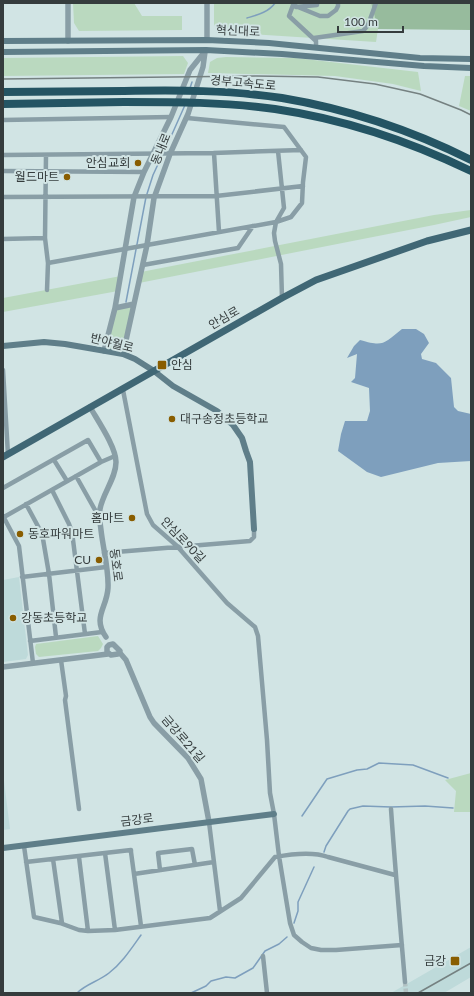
<svg xmlns="http://www.w3.org/2000/svg" width="474" height="996" viewBox="0 0 474 996" font-family="Lato,'Noto Sans KR',sans-serif">
  <rect width="100%" height="100%" fill="#d1e4e4"/>
  <path fill="#bedada" d="M 19,577 L 28,655 L 26,659 L 3,662 L 3,580 Z
    M 3,773 L 10,829 L 3,830 Z
    M 471,947 L 471,977 L 444,993 L 391,993 Z"/>
  <path fill="#bad9bf" d="M 73,3 L 134,3 L 142,16 L 182,16 L 182,30 L 79,31 L 74,23 Z
    M 214,3 L 371,3 L 378,29 L 376,42 L 217,32 L 214,24 Z
    M 183,56 L 188,63 L 184,74 L 3,76 L 3,58 Z
    M 226,57 L 296,58 L 418,72 L 421,91 L 393,84 L 335,76 L 208,73 L 210,62 L 217,58 Z
    M 465,76 L 471,76 L 471,111 L 459,106 Z
    M 471,210 L 471,217 L 434,225 L 139,283 L 141,272 L 434,215 Z
    M 121,276 L 118,291 L 3,312 L 3,298 Z
    M 134,304 L 123,354 L 104,351 L 115,308 Z
    M 98,636 L 103,644 L 101,648 L 98,651 L 39,657 L 36,654 L 35,647 L 36,644 Z
    M 471,773 L 471,812 L 454,812 L 456,791 L 445,780 Z"/>
  <path fill="#97bb9d" d="M 371,3 L 471,3 L 471,30 L 378,29 Z"/>
  <path fill="#7e9fbd" d="M 402,329 L 416,329 L 424,334 L 429,343 L 421,354 L 422,359 L 436,363 L 451,378 L 454,407 L 458,411 L 471,414 L 471,461 L 438,463 L 381,477 L 367,472 L 338,451 L 341,434 L 345,421 L 367,421 L 370,411 L 369,388 L 351,382 L 355,378 L 357,354 L 347,358 L 354,346 L 360,340 C 384,347 383,344 402,329 Z"/>
  <g fill="none" stroke-linecap="round" stroke-linejoin="round">
    <path stroke="#7e9fbd" stroke-width="1.5" d="M 247,18 C 257,15 269,12 275,3
      M 190,88 L 192,82
      M 126,302 L 146,197 L 153,175 L 173,132 L 185,105
      M 302,816 L 327,779 L 357,770 L 367,769 L 379,763 L 413,765 L 448,778
      M 324,852 L 326,846 L 348,811 L 350,809 L 363,806 L 391,807 L 425,806 L 453,808
      M 294,923 L 298,911 L 298,902 L 314,867
      M 77,993 C 86,984 99,981 109,973 C 122,963 131,949 141,935
      M 191,993 L 206,986 L 211,981 L 226,977 L 235,978 L 253,968 L 265,951 L 279,944 L 287,937"/>
    <path stroke="#b2c2c3" stroke-width="4.5" stroke-dasharray="4.5 2" stroke-linecap="butt" d="M 405,982 L 406,993"/>
    <path stroke="#899ea6" stroke-width="4.5" d="M 296,7 L 317,5 L 317,3
      M 314,38 L 363,31 L 368,25 L 376,3
      M 316,47 L 316,41 L 289,16 L 293,5 L 320,16 L 328,16 L 336,10 L 338,6 L 338,3
      M 187,118 L 284,127 L 306,157 L 303,182 L 302,203 L 291,217 L 276,222
      M 3,120 L 171,117
      M 214,153 L 219,232
      M 3,155 L 214,153 L 301,150
      M 3,171 L 144,172
      M 3,197 L 216,196 L 303,186
      M 276,222 L 284,208 L 278,151
      M 45,238 L 46,155
      M 3,239 L 45,238 L 48,263 L 47,290
      M 48,263 L 147,245 L 276,222 L 274,233 L 275,241 L 281,264 L 282,298
      M 143,265 L 238,248 L 253,226
      M 3,370 L 8,455
      M 123,390 L 147,514 L 153,525 L 177,546 L 227,603 L 255,627 L 258,636 L 267,740 L 270,793 L 274,814 L 279,856 L 290,923 L 294,935 L 302,942 L 311,948 L 321,950 L 336,950 L 402,945
      M 54,460 L 67,481
      M 76,476 L 99,517
      M 3,488 L 88,440 L 101,462
      M 52,490 L 69,524 L 72,532 L 85,634
      M 26,504 L 40,530 L 43,539 L 49,574 L 56,637
      M 3,516 L 19,546 L 33,663
      M 4,517 L 101,462 L 115,456
      M 104,553 L 250,541 L 254,537 L 254,529
      M 22,577 L 106,567
      M 30,641 L 102,632
      M 61,660 L 66,696 L 65,700 L 79,809
      M 391,809 C 395,867 400,924 405,982
      M 209,822 L 220,911
      M 24,846 L 34,917 L 60,923 L 79,930 L 88,931
      M 105,853 L 115,930
      M 79,857 L 88,931 L 115,930 L 210,918 L 241,898 L 275,857 C 291,854 312,851 328,857 L 395,875
      M 53,859 L 62,923
      M 26,862 L 131,850 L 131,852 L 141,926
      M 160,870 L 158,853 L 192,849 L 195,865
      M 134,874 L 214,862
      M 263,956 L 267,993"/>
    <path stroke="#899ea6" stroke-width="5.5" d="M 68,3 L 68,41
      M 207,40 L 207,3
      M 115,308 L 134,304
      M 104,351 L 115,308 L 134,197 L 144,172 L 171,117 L 190,70 L 206,50
      M 123,354 L 147,245 L 154,198 L 170,154 L 188,114 L 203,67 L 205,52
      M 90,407 C 98,421 116,447 116,462 C 116,478 103,493 100,509 C 99,516 100,523 101,530 C 103,548 109,570 108,588 C 107,608 92,617 106,637
      M 113,644 L 120,651 L 118,654 L 111,655 L 107,652 L 107,647 L 109,645 Z
      M 120,653 L 126,660 L 150,717 L 154,723 L 188,758 L 201,779 L 209,822
      M 3,667 L 108,654"/>
    <path stroke="#5f7e89" stroke-width="6" d="M 3,41 L 207,40 L 269,43 L 420,58 L 471,59
      M 3,52 L 206,50 L 282,54 L 424,66 L 471,68
      M 3,346 L 44,342 L 65,344 L 123,354 L 135,359 L 154,371 L 173,386 L 217,411 L 233,425 L 242,438 L 246,451 L 250,462 L 254,529
      M 3,848 L 274,814"/>
    <path stroke="#406775" stroke-width="7" d="M 3,457 L 282,298 L 316,280 L 427,241 L 471,230"/>
    <path stroke="#245463" stroke-width="8" d="M 3,92 C 43,92 84,91 124,91 C 177,90 229,90 282,98 C 348,109 411,130 471,160
      M 3,104 C 43,103 84,103 124,102 C 175,102 225,102 275,109 C 343,119 409,141 471,171"/>
    <path stroke="#758181" stroke-width="1.5" d="M 3,79 L 257,76 L 318,77 L 375,84 L 420,94 L 461,110 L 471,115
      M 418,993 L 471,963"/>
  </g>
  <g fill="#895d00" stroke="#d1e4e4" stroke-width="1.5">
    <circle cx="138" cy="163" r="4"/>
    <circle cx="67" cy="177" r="4"/>
    <rect x="157" y="360" width="10" height="10" rx="2"/>
    <circle cx="172" cy="419" r="4"/>
    <circle cx="132" cy="518" r="4"/>
    <circle cx="20" cy="534" r="4"/>
    <circle cx="99" cy="560" r="4"/>
    <circle cx="13" cy="618" r="4"/>
    <rect x="450" y="956" width="10" height="10" rx="2"/>
  </g>
  <g text-anchor="middle" stroke-width="4" stroke-linejoin="round" paint-order="stroke">
    <g font-size="12" fill="#353c3d" stroke="#d1e4e4">
      <text transform="translate(238 31) rotate(2)" y="4">혁신대로</text>
      <text transform="translate(243 83) rotate(5)" y="4">경부고속도로</text>
      <text transform="translate(161 149) rotate(-68)" y="4">동내로</text>
      <text transform="translate(224 318) rotate(-30)" y="4">안심로</text>
      <text transform="translate(112 343) rotate(14)" y="4">반야월로</text>
      <text transform="translate(183 540) rotate(46)" y="4">안심로90길</text>
      <text transform="translate(116 565) rotate(83)" y="4">동호로</text>
      <text transform="translate(183 739) rotate(49)" y="4">금강로21길</text>
      <text transform="translate(137 820) rotate(-7)" y="4">금강로</text>
    </g>
    <g font-size="12" fill="#353c3d" stroke="#d1e4e4" text-anchor="end">
      <text x="130" y="167">안심교회</text>
      <text x="59" y="181">월드마트</text>
      <text x="171" y="369" text-anchor="start">안심</text>
      <text x="180" y="423" text-anchor="start">대구송정초등학교</text>
      <text x="124" y="522">홈마트</text>
      <text x="28" y="538" text-anchor="start">동호파워마트</text>
      <text x="91" y="564">CU</text>
      <text x="21" y="622" text-anchor="start">강동초등학교</text>
      <text x="446" y="965">금강</text>
    </g>
  </g>
  <rect width="474" height="996" fill="none" stroke="#353c3d" stroke-width="8"/>
  <path d="M338 26v6h65v-6" fill="none" stroke="#353c3d" stroke-width="2"/>
  <text x="344" y="26" font-size="12" fill="#353c3d" stroke="#d1e4e4" stroke-width="3" paint-order="stroke">100 m</text>
</svg>
